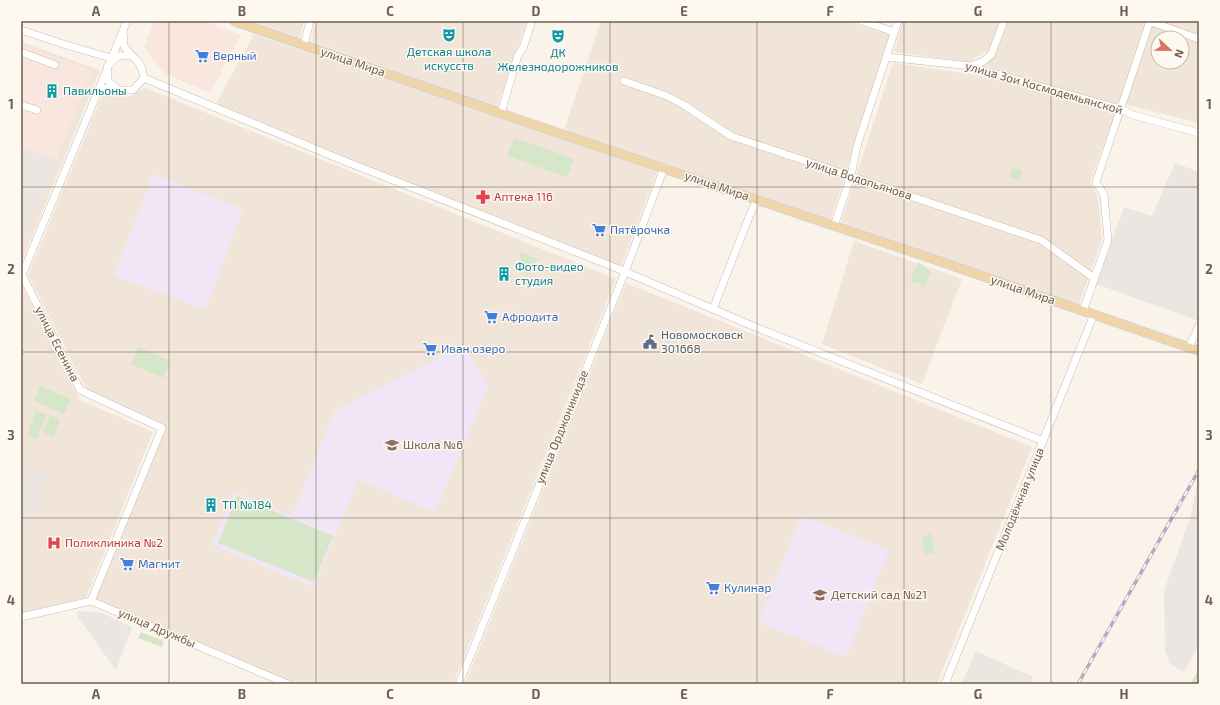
<svg xmlns="http://www.w3.org/2000/svg" width="1220" height="705" viewBox="0 0 1220 705" font-family="'Exo 2',sans-serif">
  <rect width="100%" height="100%" fill="#faf3ea"/>
  <path fill="#f1e5d9" fill-rule="evenodd" d="M 251,21 L 304,21 L 300,38 Z
    M 316,21 L 527,21 L 497,107 L 311,41 Z
    M 601,21 L 847,21 L 890,35 L 831,219 L 564,130 Z
    M 903,21 L 1000,21 L 990,49 L 970,62 L 894,52 Z
    M 1008,21 L 1139,21 L 1147,24 L 1118,106 L 1048,87 L 983,65 L 995,56 Z
    M 1156,21 L 1199,21 L 1199,37 Z
    M 1153,24 L 1199,41 L 1199,123 L 1125,104 ZM 1158,38 L 1182,38 L 1182,62 L 1158,62 Z
    M 254,34 L 657,172 L 620,269 L 215,105 Z
    M 21,42 L 100,70 L 21,264 Z
    M 893,63 L 984,76 L 1116,113 L 1090,181 L 1098,197 L 1102,239 L 1079,304 L 841,222 Z
    M 145,88 L 616,279 L 453,684 L 295,684 L 94,600 L 166,428 L 88,392 L 28,275 L 102,96 L 130,96 Z
    M 854,241 L 962,279 L 922,384 L 822,344 Z
    M 626,283 L 1032,447 L 937,684 L 465,684 Z
    M 21,284 L 80,400 L 153,432 L 86,598 L 21,613 Z"/>
  <path fill="#f9e6df" d="M 154,21 L 203,21 L 241,35 L 210,93 L 164,73 L 144,48 Z
    M 21,45 L 92,71 L 56,160 L 21,148 Z"/>
  <path fill="#ebe6e2" d="M 21,148 L 56,160 L 21,246 Z
    M 1175,163 L 1199,172 L 1199,321 L 1096,284 L 1124,207 L 1152,216 Z
    M 21,465 L 48,476 L 21,543 Z
    M 1199,482 L 1199,645 L 1184,672 L 1169,663 L 1165,649 L 1164,591 L 1190,518 L 1197,486 Z
    M 76,611 L 100,612 L 132,627 L 116,670 L 79,619 Z
    M 976,651 L 1033,677 L 1030,684 L 961,684 Z"/>
  <path fill="#f0e6f6" d="M 153,174 L 243,209 L 205,310 L 114,275 Z
    M 464,345 L 488,387 L 435,512 L 358,480 L 314,587 L 212,545 L 234,492 L 292,516 L 335,410 Z
    M 801,515 L 889,550 L 846,657 L 759,622 Z"/>
  <path fill="#d5e6c9" d="M 514,138 L 574,159 L 567,177 L 507,156 Z
    M 1013,167 L 1023,171 L 1019,181 L 1009,177 Z
    M 519,252 L 538,259 L 526,277 Z
    M 918,262 L 931,272 L 923,290 L 919,283 L 910,281 Z
    M 138,347 L 171,361 L 163,378 L 131,364 Z
    M 40,386 L 71,399 L 64,414 L 34,401 Z
    M 36,410 L 47,415 L 37,439 L 27,435 Z
    M 50,415 L 60,420 L 54,437 L 43,432 Z
    M 237,496 L 333,536 L 314,582 L 218,543 Z
    M 931,533 L 935,554 L 924,555 L 923,536 Z
    M 141,632 L 164,641 L 162,647 L 138,638 Z
    M 1199,669 L 1199,684 L 1190,684 Z"/>
  <g fill="none" stroke-linecap="round" stroke-linejoin="round">
    <defs>
      <path id="minor" d="M 862,21 L 894,32
        M 1149,21 L 1199,39
        M 21,30 L 63,44 L 111,58
        M 123,31 L 124,46 L 131,55
        M 304,45 L 310,21
        M 21,52 L 55,65
        M 131,55 C 140,62 142,67 144,78 L 133,90 L 119,90 L 108,81 L 107,67 L 118,56 Z
        M 886,57 L 971,66 L 985,71 L 1121,109 L 1133,115 L 1199,133
        M 971,66 L 982,62 L 991,55 L 1004,21
        M 144,78 L 342,160 L 614,267 L 755,327 L 1043,441
        M 624,81 L 667,96 L 684,105 L 731,136 L 1041,240 L 1094,278
        M 98,91 L 107,88 L 119,90
        M 21,105 L 37,110
        M 501,113 L 518,55 L 523,48 L 532,21
        M 834,226 L 851,176 L 857,146 L 898,21
        M 713,309 L 749,217 L 757,200
        M 1083,311 L 1108,240 L 1104,195 L 1096,182 L 1150,21
        M 1189,347 L 1199,326
        M 91,601 L 162,428 L 80,390 L 22,275 L 127,21
        M 21,617 L 91,601 L 288,684
        M 459,684 L 625,272 L 664,168
        M 945,684 L 1094,314"/>
      <path id="major" d="M 234,21 L 558,133 L 939,261 L 1199,351"/>
    </defs>
    <use href="#minor" stroke="#cbbcb1" stroke-width="8"/>
    <use href="#major" stroke="#d7d1ce" stroke-width="10"/>
    <use href="#minor" stroke="#fff" stroke-width="7"/>
    <use href="#major" stroke="#f0d5ab" stroke-width="8"/>
    <defs>
      <path id="rail" d="M 1078,684 L 1199,470"/>
    </defs>
    <use href="#rail" stroke="#b6a9c3" stroke-width="3.5"/>
    <use href="#rail" stroke="#fdf8f0" stroke-width="2" stroke-dasharray="6" stroke-linecap="butt"/>
  </g>
  <path fill="none" stroke="#715c50" stroke-width="1" stroke-opacity="0.55" d="M 169,21 L 169,684M 316,21 L 316,684M 463,21 L 463,684M 610,21 L 610,684M 757,21 L 757,684M 904,21 L 904,684M 1051,21 L 1051,684M 21,187 L 1199,187M 21,352 L 1199,352M 21,518 L 1199,518"/>
  <defs>
    <symbol id="theatre-bare" viewBox="-9 -9 18 18"><path d="M-5-5.5Q0-4 5-5.5V0Q5 5 0 6Q-5 5-5 0ZM-3.3-2.5H-1v1.5H-3.3ZM1-2.5H3.3v1.5H1ZM-2.8 1Q0 5.5 2.8 1Z" fill="#0f9aa8" stroke="#fdf8f0" stroke-width="2.5" paint-order="stroke"/></symbol>
    <symbol id="supermarket-bare" viewBox="-9 -9 18 18"><path d="M-6-5.5h2.5l.6 2H6L4.5 2H-2.5L-4.4-4H-6ZM-1.5 3.2a1.3 1.3 0 1 0 .1 0ZM3 3.2a1.3 1.3 0 1 0 .1 0Z" fill="#3f7fe0" stroke="#fdf8f0" stroke-width="2.5" paint-order="stroke"/></symbol>
    <symbol id="building-bare" viewBox="-9 -9 18 18"><path d="M-4-6H4V6H1V3H-1V6H-4ZM-2.5-4.3h1.7v1.8h-1.7ZM.8-4.3h1.7v1.8H.8ZM-2.5-1h1.7V.8h-1.7ZM.8-1h1.7V.8H.8Z" fill="#0f9aa8" stroke="#fdf8f0" stroke-width="2.5" paint-order="stroke"/></symbol>
    <symbol id="pharmacy-bare" viewBox="-9 -9 18 18"><path d="M-2-6h4v4h4v4h-4v4h-4v-4h-4v-4h4Z" fill="#e0444e" stroke="#fdf8f0" stroke-width="2.5" paint-order="stroke"/></symbol>
    <symbol id="civic-bare" viewBox="-9 -9 18 18"><path d="M-.6-6.5H3V-4.5H.6V-3L4-1V1h2V6H-6V1h2V-1L-.6-3ZM-1.2 2.5V6h2.4V2.5Z" fill="#5c6f8a" stroke="#fdf8f0" stroke-width="2.5" paint-order="stroke"/></symbol>
    <symbol id="school-bare" viewBox="-9 -9 18 18"><path d="M0-5L7-2L0 1L-7-2ZM-4 1L0 2.5L4 1V4Q0 6-4 4Z" fill="#8d6e63" stroke="#fdf8f0" stroke-width="2.5" paint-order="stroke"/></symbol>
    <symbol id="hospital-bare" viewBox="-9 -9 18 18"><path d="M-5-5h3v3.5h4V-5h3V5h-3V1.5h-4V5h-3Z" fill="#e0444e" stroke="#fdf8f0" stroke-width="2.5" paint-order="stroke"/></symbol>
  </defs>
  <g fill-rule="evenodd">
    <use href="#theatre-bare" x="439" y="25" width="20" height="20"/>
    <use href="#theatre-bare" x="548" y="26" width="20" height="20"/>
    <use href="#supermarket-bare" x="192" y="46" width="20" height="20"/>
    <use href="#building-bare" x="42" y="81" width="20" height="20"/>
    <use href="#pharmacy-bare" x="473" y="187" width="20" height="20"/>
    <use href="#supermarket-bare" x="589" y="220" width="20" height="20"/>
    <use href="#building-bare" x="494" y="264" width="20" height="20"/>
    <use href="#supermarket-bare" x="481" y="307" width="20" height="20"/>
    <use href="#civic-bare" x="640" y="332" width="20" height="20"/>
    <use href="#supermarket-bare" x="420" y="339" width="20" height="20"/>
    <use href="#school-bare" x="382" y="435" width="20" height="20"/>
    <use href="#building-bare" x="201" y="495" width="20" height="20"/>
    <use href="#hospital-bare" x="44" y="533" width="20" height="20"/>
    <use href="#supermarket-bare" x="117" y="554" width="20" height="20"/>
    <use href="#supermarket-bare" x="703" y="578" width="20" height="20"/>
    <use href="#school-bare" x="810" y="585" width="20" height="20"/>
  </g>
  <g text-anchor="middle" stroke-width="3" stroke-linejoin="round" paint-order="stroke">
    <g font-size="12" fill="#0d838f" stroke="#fdf8f0" text-anchor="start">
      <text x="449" y="56" text-anchor="middle">Детская школа<tspan x="449" dy="14">искусств</tspan></text>
      <text x="558" y="57" text-anchor="middle">ДК<tspan x="558" dy="14">Железнодорожников</tspan></text>
      <text x="63" y="95">Павильоны</text>
      <text x="515" y="271">Фото-видео<tspan x="515" dy="14">студия</tspan></text>
      <text x="222" y="509">ТП №184</text>
    </g>
    <g font-size="12" fill="#366cbe" stroke="#fdf8f0" text-anchor="start">
      <text x="213" y="60">Верный</text>
      <text x="610" y="234">Пятёрочка</text>
      <text x="502" y="321">Афродита</text>
      <text x="441" y="353">Иван озеро</text>
      <text x="138" y="568">Магнит</text>
      <text x="724" y="592">Кулинар</text>
    </g>
    <g font-size="12" fill="#715c50" stroke="#fdf8f0">
      <text transform="translate(353 62) rotate(19)" y="4">улица Мира</text>
      <text transform="translate(1044 88) rotate(16)" y="4">улица Зои Космодемьянской</text>
      <text transform="translate(859 179) rotate(18)" y="4">улица Водопьянова</text>
      <text transform="translate(717 186) rotate(19)" y="4">улица Мира</text>
      <text transform="translate(1023 290) rotate(19)" y="4">улица Мира</text>
      <text transform="translate(57 344) rotate(63)" y="4">улица Есенина</text>
      <text transform="translate(562 427) rotate(-68)" y="4">улица Орджоникидзе</text>
      <text transform="translate(1020 499) rotate(-68)" y="4">Молодёжная улица</text>
      <text transform="translate(157 628) rotate(23)" y="4">улица Дружбы</text>
    </g>
    <g font-size="12" fill="#be3a42" stroke="#fdf8f0" text-anchor="start">
      <text x="494" y="201">Аптека 116</text>
      <text x="65" y="547">Поликлиника №2</text>
    </g>
    <g font-size="12" fill="#4e5e75" stroke="#fdf8f0" text-anchor="start">
      <text x="661" y="339">Новомосковск<tspan x="661" dy="14">301668</tspan></text>
    </g>
    <g font-size="12" fill="#785e54" stroke="#fdf8f0" text-anchor="start">
      <text x="403" y="449">Школа №6</text>
      <text x="831" y="599">Детский сад №21</text>
    </g>
  </g>
  <rect width="1220" height="705" fill="none" stroke="#fdf8f0" stroke-width="44"/>
  <g transform="translate(1170 50) rotate(112)"><circle r="19" fill="#fdf8f0" stroke="#c5bab0"/>
  <path d="M0-3L7 15L0 10L-7 15Z" fill="#d4775f"/>
  <text y="-6" font-size="11" font-weight="bold" text-anchor="middle" fill="#715c50">N</text>
  </g>
  <rect x="22" y="22" width="1176" height="661" fill="none" stroke="#715c50" stroke-width="1.5"/>
  <g font-size="13" text-anchor="middle" font-weight="bold" fill="#715c50">
    <text x="96" y="16">A</text>
    <text x="242" y="16">B</text>
    <text x="390" y="16">C</text>
    <text x="536" y="16">D</text>
    <text x="684" y="16">E</text>
    <text x="830" y="16">F</text>
    <text x="978" y="16">G</text>
    <text x="1124" y="16">H</text>
    <text x="11" y="109">1</text>
    <text x="1209" y="109">1</text>
    <text x="11" y="274">2</text>
    <text x="1209" y="274">2</text>
    <text x="11" y="440">3</text>
    <text x="1209" y="440">3</text>
    <text x="11" y="605">4</text>
    <text x="1209" y="605">4</text>
    <text x="96" y="699">A</text>
    <text x="242" y="699">B</text>
    <text x="390" y="699">C</text>
    <text x="536" y="699">D</text>
    <text x="684" y="699">E</text>
    <text x="830" y="699">F</text>
    <text x="978" y="699">G</text>
    <text x="1124" y="699">H</text>
  </g>
</svg>
